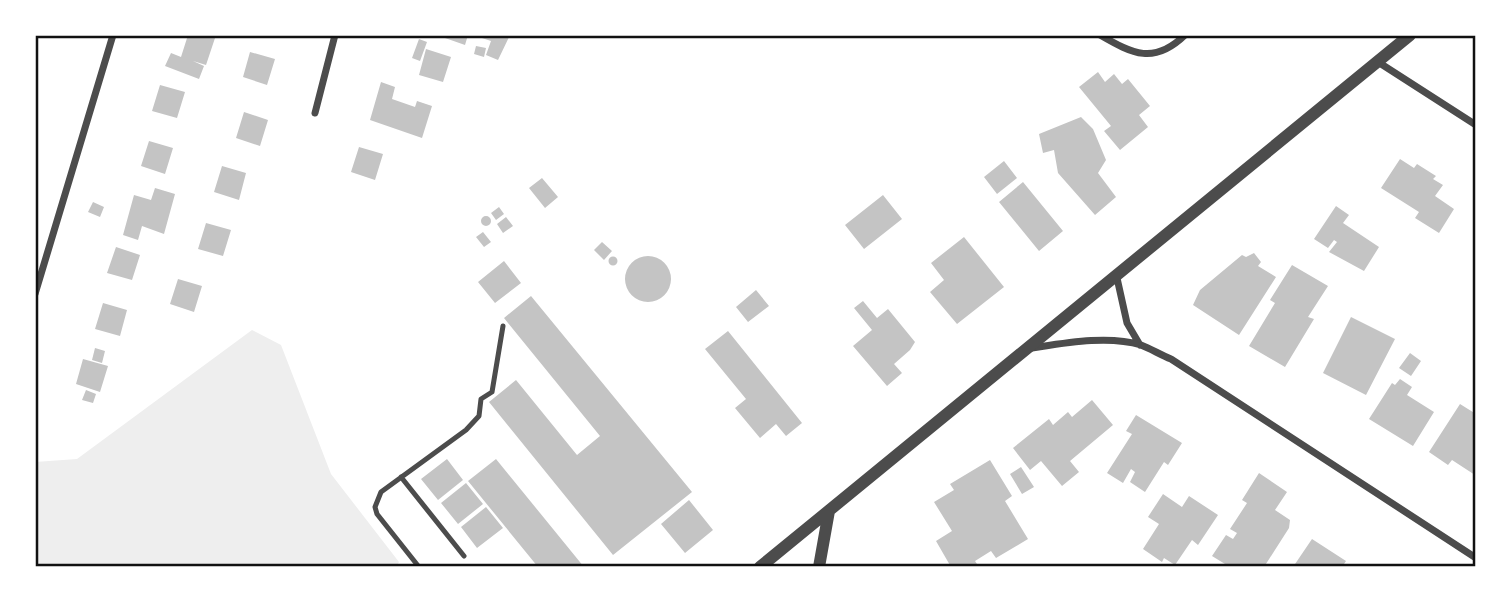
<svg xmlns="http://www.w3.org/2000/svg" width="1511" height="602" viewBox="0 0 1511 602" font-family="Mulish,sans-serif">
  <rect width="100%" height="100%" fill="#fff"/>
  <path fill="#eee" d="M 252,330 L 281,345 L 331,474 L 399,562 L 396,567 L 35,567 L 35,462 L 77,459 Z"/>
  <path fill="#c4c4c4" d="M 188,35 L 216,35 L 206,65 L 193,61 L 204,66 L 199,79 L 165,66 L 171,53 L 181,57 Z
    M 446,35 L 468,35 L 465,45 L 445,38 Z
    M 473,35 L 510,35 L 498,60 L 486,55 L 491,41 Z
    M 419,39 L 427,42 L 420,61 L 412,58 Z
    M 476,46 L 486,48 L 484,57 L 474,54 Z
    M 426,49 L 451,57 L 443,82 L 419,75 Z
    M 250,52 L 275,59 L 267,85 L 243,77 Z
    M 1098,72 L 1105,82 L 1114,74 L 1122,84 L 1128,79 L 1150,106 L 1139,115 L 1148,127 L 1120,150 L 1104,131 L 1111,126 L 1079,87 Z
    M 381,82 L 395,87 L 392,99 L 415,107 L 417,101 L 432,106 L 422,138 L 370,120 Z
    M 160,85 L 185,92 L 177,118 L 152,111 Z
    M 244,112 L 268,120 L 260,146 L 236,138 Z
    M 1081,117 L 1093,129 L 1106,160 L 1098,173 L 1116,197 L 1095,215 L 1058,173 L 1054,150 L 1043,153 L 1039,134 Z
    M 149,141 L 173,148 L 165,174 L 141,166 Z
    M 359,147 L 383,154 L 375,180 L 351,172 Z
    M 1400,159 L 1414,168 L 1417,164 L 1436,176 L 1433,179 L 1443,185 L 1435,196 L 1454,209 L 1439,233 L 1415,218 L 1419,212 L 1381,188 Z
    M 1004,161 L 1017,178 L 997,194 L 984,177 Z
    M 222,166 L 246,173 L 239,200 L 214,192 Z
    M 542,178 L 558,197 L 545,208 L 529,188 Z
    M 1023,182 L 1063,231 L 1039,251 L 999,202 Z
    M 155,188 L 175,194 L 164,234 L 142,226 L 138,240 L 123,235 L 134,195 L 151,200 Z
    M 883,195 L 902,219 L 864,249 L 845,225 Z
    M 93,202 L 104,207 L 100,217 L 88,212 Z
    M 1336,206 L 1349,215 L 1343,223 L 1379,247 L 1364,271 L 1329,252 L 1337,242 L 1334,240 L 1328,248 L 1314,239 Z
    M 499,207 L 504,214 L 496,220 L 491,213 Z
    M481 221a5 5 0 1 1 10 0a5 5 0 1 1-10 0Z
    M 506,217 L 513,226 L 503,233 L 497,224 Z
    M 206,223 L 231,230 L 223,256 L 198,249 Z
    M 483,232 L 491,242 L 484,247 L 476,237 Z
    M 964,237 L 1004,287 L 957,324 L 930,292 L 944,280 L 931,263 Z
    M 602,242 L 612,251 L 604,260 L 594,250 Z
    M 116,247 L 140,255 L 132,280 L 107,273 Z
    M 1254,253 L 1261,262 L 1258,266 L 1276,277 L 1239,335 L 1193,305 L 1200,290 L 1242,255 L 1246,257 Z
    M625 279a23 23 0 1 1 46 0a23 23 0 1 1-46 0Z
    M608.5 261a4.5 4.5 0 1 1 9 0a4.5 4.5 0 1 1-9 0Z
    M 504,261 L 521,283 L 495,303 L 478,282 Z
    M 1292,265 L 1328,286 L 1308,317 L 1314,319 L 1285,367 L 1249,346 L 1275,303 L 1270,300 Z
    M 178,279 L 202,286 L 194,312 L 170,304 Z
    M 756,290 L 769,306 L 748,322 L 736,307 Z
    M 531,296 L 692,492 L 613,555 L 489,402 L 516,380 L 577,455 L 600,436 L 504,318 Z
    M 863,301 L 877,318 L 888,309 L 915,342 L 910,350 L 894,364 L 902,373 L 887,386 L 853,346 L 872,330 L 854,308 Z
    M 103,303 L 127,310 L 120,336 L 95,329 Z
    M 1351,317 L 1395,339 L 1366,395 L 1323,373 Z
    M 728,331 L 802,423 L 786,436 L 776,424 L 760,438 L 735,408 L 746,399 L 705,349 Z
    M 95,348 L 105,351 L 102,363 L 92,360 Z
    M 1410,353 L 1421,361 L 1411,376 L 1399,368 Z
    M 83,359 L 108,366 L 100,392 L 76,384 Z
    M 1400,379 L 1412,387 L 1407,395 L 1434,412 L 1413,446 L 1369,419 L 1392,383 L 1395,385 Z
    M 86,390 L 96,394 L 93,403 L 82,400 Z
    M 1092,400 L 1113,425 L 1070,461 L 1079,472 L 1062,486 L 1041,461 L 1030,470 L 1013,448 L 1049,419 L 1053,425 L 1068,412 L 1072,417 Z
    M 1460,404 L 1476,414 L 1475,475 L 1452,460 L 1448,465 L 1429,452 Z
    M 1136,415 L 1182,443 L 1168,465 L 1164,462 L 1145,492 L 1130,482 L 1135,472 L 1131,469 L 1123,483 L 1107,473 L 1132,434 L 1126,431 Z
    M 447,459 L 463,480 L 438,500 L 421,479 Z
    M 496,459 L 584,567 L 538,567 L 468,481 Z
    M 990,460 L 1012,496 L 1005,501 L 1028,539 L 996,558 L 991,551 L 975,561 L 977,564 L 972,567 L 951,567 L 936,541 L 952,531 L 934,502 L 954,490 L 950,484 Z
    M 1021,467 L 1034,487 L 1022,494 L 1010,474 Z
    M 1259,473 L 1287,492 L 1275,510 L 1290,520 L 1289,528 L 1264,567 L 1223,567 L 1225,564 L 1212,556 L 1226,535 L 1233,539 L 1237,533 L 1230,529 L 1247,503 L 1242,500 Z
    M 466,483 L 483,504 L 458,524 L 441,503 Z
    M 1163,494 L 1182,507 L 1189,496 L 1218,515 L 1198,545 L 1192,540 L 1175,565 L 1164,558 L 1162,562 L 1143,549 L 1159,524 L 1148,517 Z
    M 689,500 L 713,530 L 685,553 L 661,524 Z
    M 486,507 L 503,528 L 477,548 L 461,527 Z
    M 1312,539 L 1346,561 L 1342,567 L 1293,567 Z"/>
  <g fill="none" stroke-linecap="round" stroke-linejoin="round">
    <path stroke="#4c4c4c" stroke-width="5" d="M 401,477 L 464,556
      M 419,567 L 377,514 L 375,507 L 381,492 L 466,430 L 479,416 L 481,399 L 492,392 L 503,326"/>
    <path stroke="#4c4c4c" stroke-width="7" d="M 1100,35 C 1133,54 1154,65 1185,35
      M 1378,62 L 1476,125
      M 315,113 L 335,35
      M 1117,278 L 1127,323 L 1140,345
      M 35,294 L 113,35
      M 1032,348 C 1065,343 1108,335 1141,345 C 1151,349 1161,355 1171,359 L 1476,558"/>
    <path stroke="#4c4c4c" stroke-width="12" d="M 760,567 L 1410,35
      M 819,567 L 829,511"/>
  </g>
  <rect width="1511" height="602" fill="none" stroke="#ffffff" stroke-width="74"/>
  <rect x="37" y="37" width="1437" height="528" fill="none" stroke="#111" stroke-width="2.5"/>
</svg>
